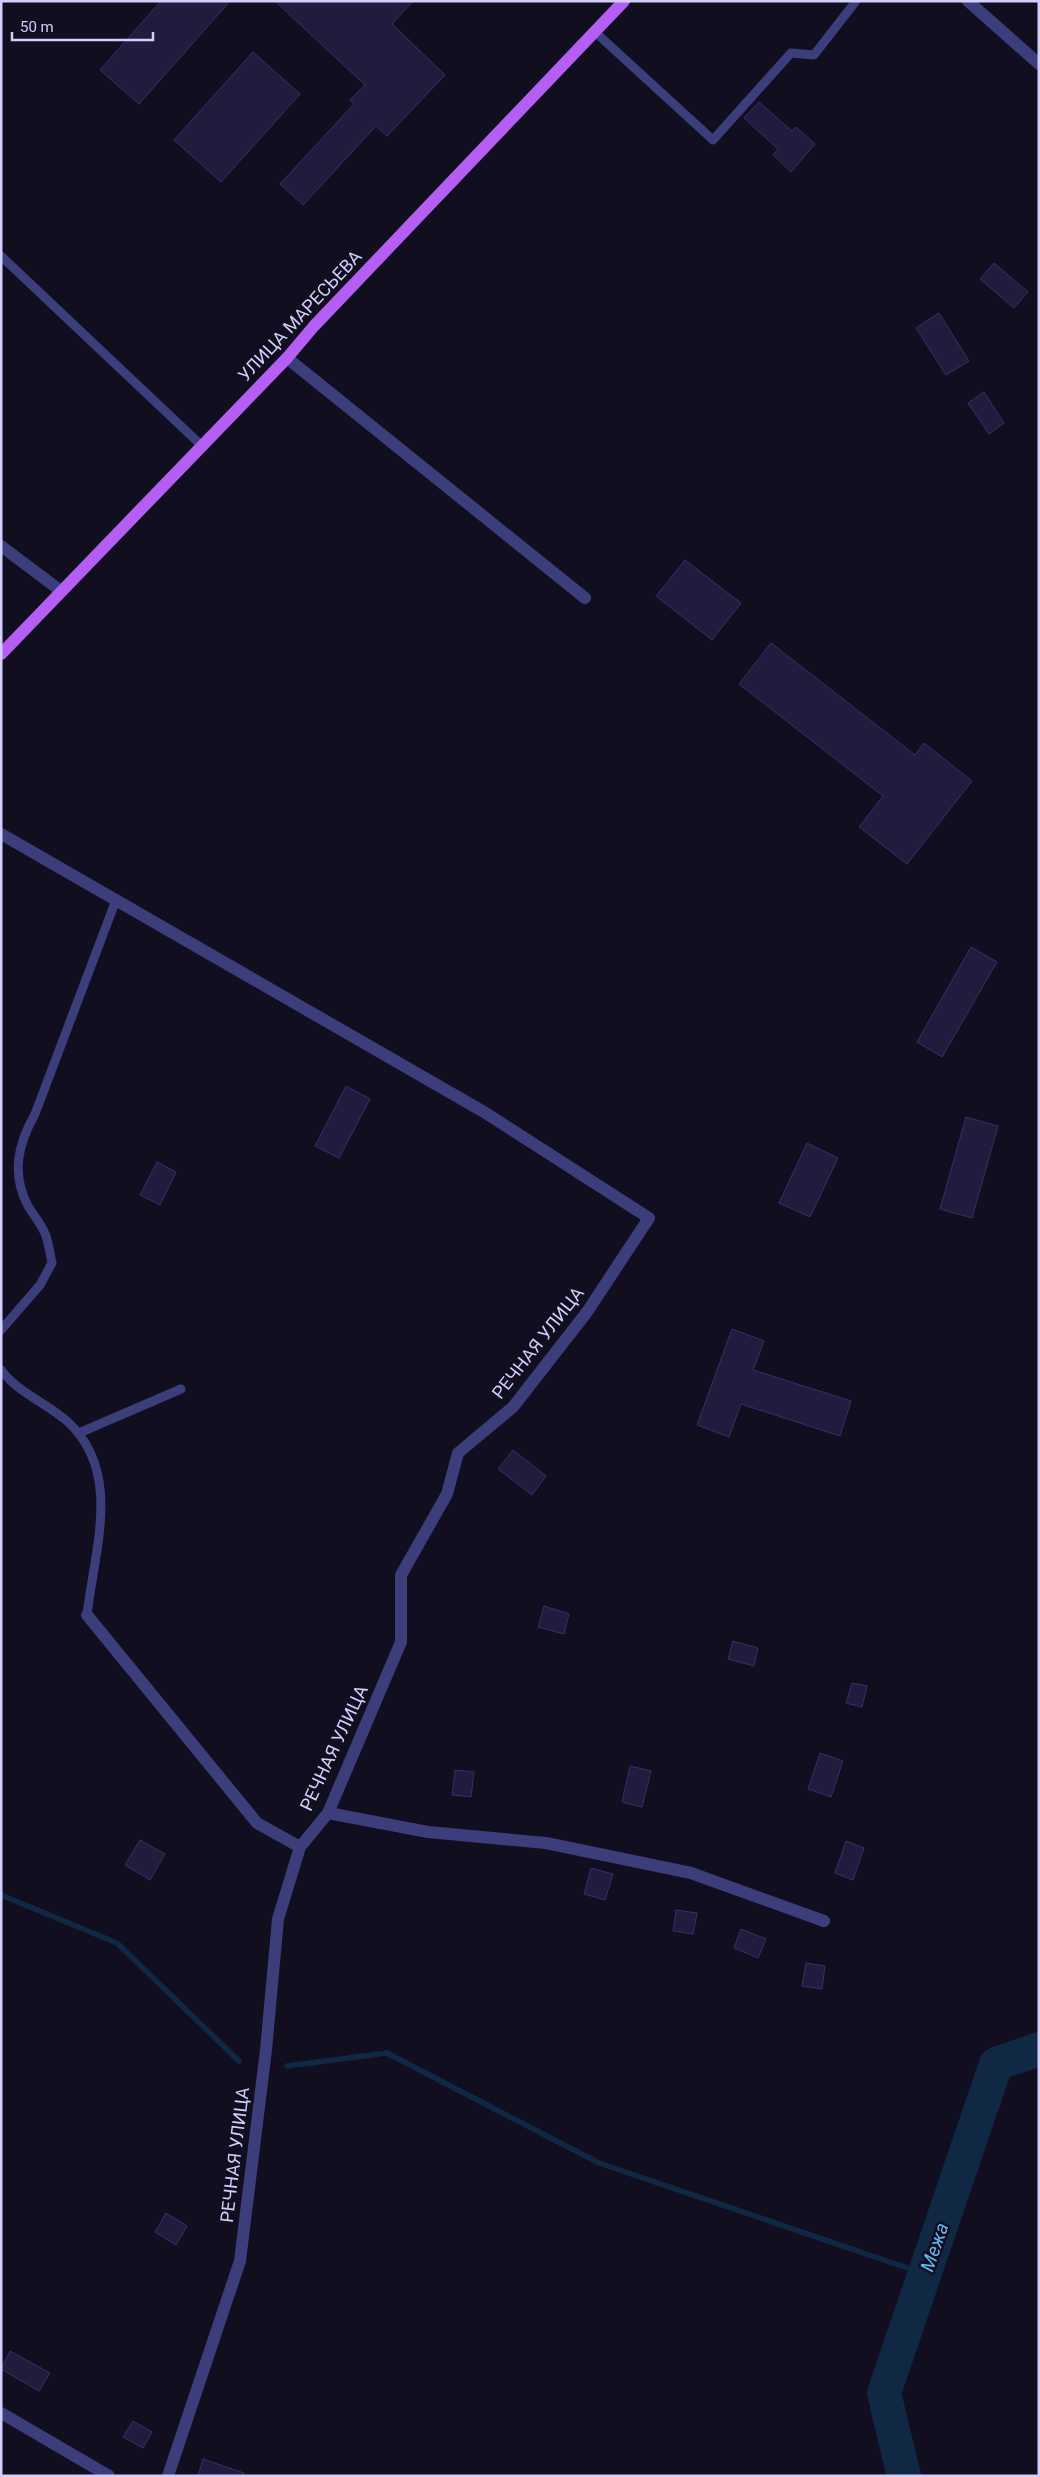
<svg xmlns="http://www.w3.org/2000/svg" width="1040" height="2477" viewBox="0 0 1040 2477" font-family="Roboto,sans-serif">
  <rect width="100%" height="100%" fill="#100e1f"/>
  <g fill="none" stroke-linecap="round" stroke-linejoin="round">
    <path stroke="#112845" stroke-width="5.5" d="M 1,1895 L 117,1943 L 239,2061
      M 287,2066 L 387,2053 L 599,2163 L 925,2274"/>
    <path stroke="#112845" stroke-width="34" d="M 904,2476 L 884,2393 L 996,2064 L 1039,2049"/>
  </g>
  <path fill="#211b3e" stroke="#382f69" d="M 161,1 L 230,1 L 139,104 L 100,70 Z
    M 275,1 L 413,1 L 392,24 L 445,75 L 387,136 L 376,126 L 303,205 L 280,184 L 354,104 L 350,100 L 365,85 Z
    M 253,52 L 300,94 L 221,182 L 174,140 Z
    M 759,102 L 792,131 L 796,127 L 815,144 L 791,172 L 773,155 L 778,149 L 744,118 Z
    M 994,263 L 1028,292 L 1014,308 L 980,279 Z
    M 939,313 L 969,361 L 946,375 L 916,328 Z
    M 984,392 L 1004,423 L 989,434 L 968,403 Z
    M 685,560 L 741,603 L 712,640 L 656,596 Z
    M 771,643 L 915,755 L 924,743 L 972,781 L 907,864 L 859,827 L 883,796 L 739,684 Z
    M 971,947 L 997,962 L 942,1057 L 917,1042 Z
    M 346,1086 L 370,1099 L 339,1158 L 315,1146 Z
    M 966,1117 L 998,1126 L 972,1218 L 940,1209 Z
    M 807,1143 L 838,1158 L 810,1217 L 779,1203 Z
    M 157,1162 L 176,1172 L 160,1205 L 140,1195 Z
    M 732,1329 L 764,1341 L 753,1370 L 851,1401 L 840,1436 L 741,1404 L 729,1437 L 697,1425 Z
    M 513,1450 L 546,1476 L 532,1495 L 498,1469 Z
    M 544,1606 L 569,1614 L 564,1634 L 538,1627 Z
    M 733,1641 L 758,1648 L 754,1666 L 728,1659 Z
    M 852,1683 L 867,1686 L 862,1707 L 846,1703 Z
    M 820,1753 L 843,1761 L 831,1797 L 808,1789 Z
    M 630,1766 L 651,1771 L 642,1807 L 622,1802 Z
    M 455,1770 L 474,1772 L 471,1797 L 452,1795 Z
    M 140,1840 L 165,1854 L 150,1880 L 125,1865 Z
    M 846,1841 L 864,1848 L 853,1880 L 835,1873 Z
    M 591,1868 L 613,1874 L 605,1900 L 584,1894 Z
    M 676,1910 L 697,1913 L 693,1934 L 673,1931 Z
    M 741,1929 L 766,1939 L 758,1958 L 734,1948 Z
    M 806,1963 L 825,1966 L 822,1989 L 802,1986 Z
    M 166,2213 L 187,2226 L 176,2245 L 155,2232 Z
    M 10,2351 L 50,2373 L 39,2391 L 1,2369 Z
    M 133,2421 L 152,2432 L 143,2448 L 123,2437 Z
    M 203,2459 L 244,2473 L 244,2476 L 198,2476 Z"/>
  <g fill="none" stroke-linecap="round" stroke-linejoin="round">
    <path stroke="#3c3d7b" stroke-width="9" d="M 595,32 L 713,140 L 791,53 L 814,55 L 856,1
      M 1,256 L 201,445
      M 1,1330 L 40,1285 L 52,1263 C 50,1254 49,1245 46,1236 C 42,1225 34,1216 28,1206 C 11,1174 18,1144 35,1114 L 116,900
      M 1,1370 C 18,1393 47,1403 68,1422 C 123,1473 94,1551 87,1615
      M 79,1433 L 181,1389"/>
    <path stroke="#3c3d7b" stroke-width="12" d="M 968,1 L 1039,64
      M 287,358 L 585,598
      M 1,546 L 61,591
      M 1,834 L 484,1112 L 649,1218 L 587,1312 L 513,1407 L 458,1453 L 447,1494 L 401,1575 L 401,1642 L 328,1813 L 300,1847 L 278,1919 L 266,2050 L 240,2261 L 168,2476
      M 87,1615 L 257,1823 L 300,1847
      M 328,1813 L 428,1832 L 546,1843 L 691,1873 L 824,1921
      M 1,2413 L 109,2476"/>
    <path stroke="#b55ef4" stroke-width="12" d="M 1,654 L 287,358 L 314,326 L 624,1"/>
  </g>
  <g text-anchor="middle" stroke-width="5" stroke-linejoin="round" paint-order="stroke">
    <g font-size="18" fill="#d2cffc" stroke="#100e1f">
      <text transform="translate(300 316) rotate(-47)" y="6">УЛИЦА МАРЕСЬЕВА</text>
      <text transform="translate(538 1343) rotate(-52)" y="6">РЕЧНАЯ УЛИЦА</text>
      <text transform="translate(334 1748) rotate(-65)" y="6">РЕЧНАЯ УЛИЦА</text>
      <text transform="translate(235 2155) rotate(-83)" y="6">РЕЧНАЯ УЛИЦА</text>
    </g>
    <g font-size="19" font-style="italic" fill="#64b9f4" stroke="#100e1f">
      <text transform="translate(934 2247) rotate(-71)" y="7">Межа</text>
    </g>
  </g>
  <rect width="1040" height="2477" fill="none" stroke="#d2cffc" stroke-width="5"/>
  <path d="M12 32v8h141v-8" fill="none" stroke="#d2cffc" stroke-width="2.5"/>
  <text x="20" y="32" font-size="15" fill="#d2cffc" stroke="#100e1f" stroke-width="4" paint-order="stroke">50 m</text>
</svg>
